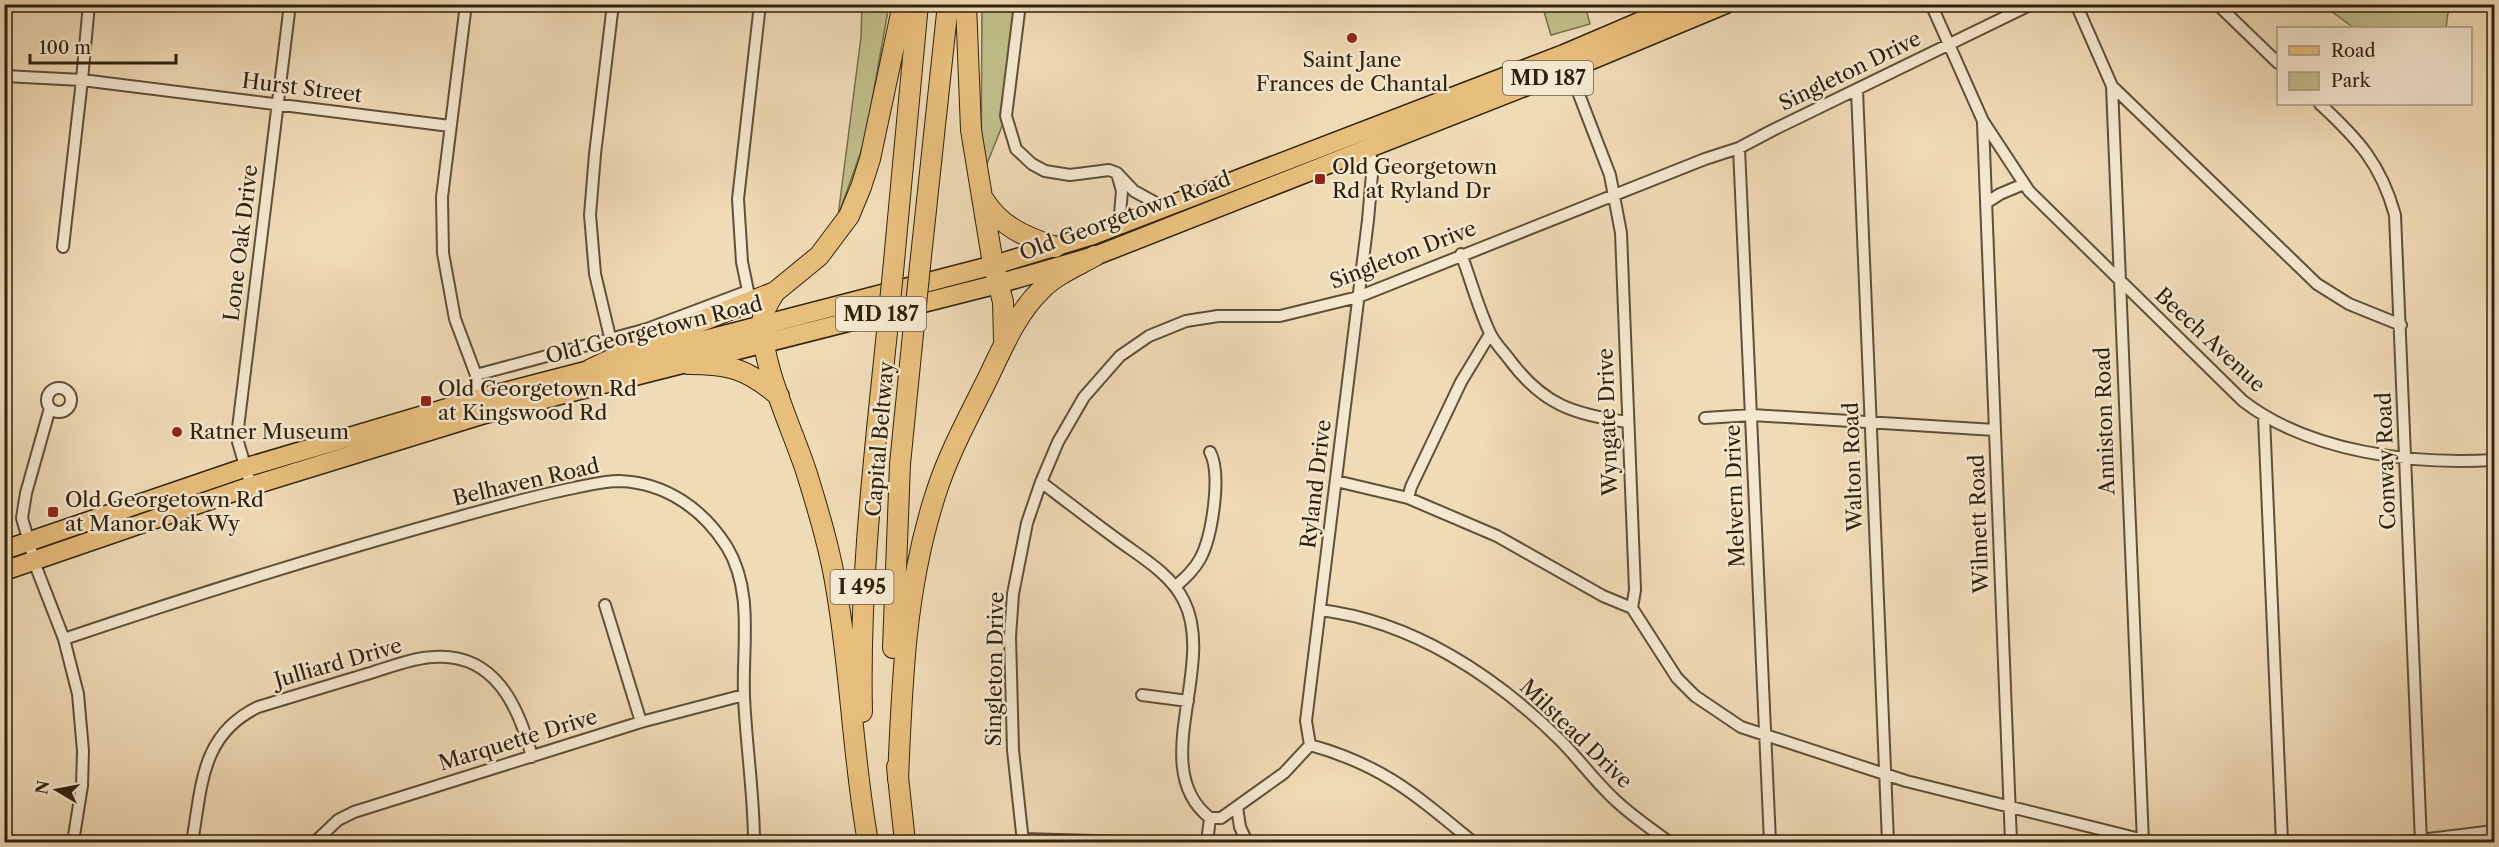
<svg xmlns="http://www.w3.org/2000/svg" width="2499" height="847" viewBox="0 0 2499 847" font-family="'Libre Caslon Text',serif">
  <rect width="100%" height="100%" fill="#f0dbb7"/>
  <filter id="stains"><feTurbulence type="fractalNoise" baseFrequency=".00333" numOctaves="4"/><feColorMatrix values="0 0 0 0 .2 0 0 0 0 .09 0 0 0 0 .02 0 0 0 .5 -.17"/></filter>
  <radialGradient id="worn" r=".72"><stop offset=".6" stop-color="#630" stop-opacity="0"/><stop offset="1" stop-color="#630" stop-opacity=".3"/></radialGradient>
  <path fill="#c0be8a" stroke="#78704c" stroke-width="1.5" d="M 862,5 L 889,5 L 865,140 L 838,216 L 861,37 Z
    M 982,5 L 1020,5 L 1006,116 L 981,179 Z
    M 1542,5 L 1585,5 L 1590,24 L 1551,35 Z
    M 2323,5 L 2449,5 L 2446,28 L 2354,28 Z"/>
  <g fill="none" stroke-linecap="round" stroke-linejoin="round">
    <defs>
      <path id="minor" d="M 466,4 L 442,197 L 443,253 L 455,319 L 476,375 L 482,402
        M 1020,4 L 1006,116 L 1016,149 L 1032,164 L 1045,171 L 1070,175 L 1109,170 L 1117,173 L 1134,191 L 1165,208
        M 1931,4 L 1983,121 L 2029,191 L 2243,401 C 2309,452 2414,465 2494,460
        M 2076,4 L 2112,86 L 2143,842
        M 2217,4 L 2278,63
        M 1568,66 L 1610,175 L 1621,233 L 1635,590 L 1632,608 L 1677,678 L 1695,696 L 1741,727 L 1906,781 L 2152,842
        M 4,76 L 82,80 L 450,126
        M 2112,86 L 2317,284 L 2349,304 L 2401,325
        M 1857,90 L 1888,842
        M 2320,104 C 2358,139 2381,164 2395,215 L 2421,842
        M 1983,123 L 2011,842
        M 1739,148 L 1770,842
        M 1118,177 L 1122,191 L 1119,226
        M 1986,203 L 2000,194 L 2024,184
        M 63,247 L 82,80 L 89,4
        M 1461,254 C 1471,280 1478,308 1490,333 C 1494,342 1503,351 1509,359 C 1543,405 1573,414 1627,422
        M 610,337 L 595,274 L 590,215 L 595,154 L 613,4
        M 476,375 L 647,329 L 748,291 L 742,262 L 738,199 L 760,4
        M47 400a12 12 0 1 1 24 0a12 12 0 1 1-24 0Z
        M 50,408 L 26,493 L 22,518 L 36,567 L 64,639 L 78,694 L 83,751 L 82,786 L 73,842
        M 2264,417 L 2282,842
        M 1705,418 L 1752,415 L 1995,430
        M 1336,481 L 1408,498 L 1497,536 L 1603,596 L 1632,608
        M 1041,482 C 1066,501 1092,521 1118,540 C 1141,557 1171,574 1184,601 C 1217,667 1146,768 1210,818 L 1207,842
        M 251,486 L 238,442 L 238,428 L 290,4
        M 1408,498 L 1411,487 L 1461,382 L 1490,334
        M 1175,587 C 1185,578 1194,570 1200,559 C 1212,537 1222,474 1210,452
        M 605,605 L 641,722
        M 1320,610 C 1412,621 1495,676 1560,740 C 1578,758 1593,779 1612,797 C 1629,814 1650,828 1669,842
        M 64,639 C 197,594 332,552 466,515 C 502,505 538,495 574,488 C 589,485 604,481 620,481 C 666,483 703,509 727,547 C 754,592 742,646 744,696 C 746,745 754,794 754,842
        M 1142,695 L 1188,701
        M 1310,745 C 1383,765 1417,796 1473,842
        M 1237,807 L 1240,827 L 1247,842
        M 1210,818 L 1221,818 L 1284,773 L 1310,745 L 1306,721 L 1368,220 L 1373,163 L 1367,145
        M 1022,839 L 1132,842
        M 192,842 C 202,787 200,735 258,707 C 294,696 331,685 367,674 C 388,668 411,658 433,657 C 495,652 519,707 532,757
        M 315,842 L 338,820 L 354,812 L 641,722 L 744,695
        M 1023,842 L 1013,750 L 1010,637 L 1013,594 L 1027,523 L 1041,482 L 1058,442 L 1084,397 L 1120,356 L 1149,336 L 1186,321 L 1218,316 L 1280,316 L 1358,297 L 1705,159 L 1739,148 L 1773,130 L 2032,4
        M 2404,842 L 2494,831"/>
      <path id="primary" d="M 4,550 L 244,468 L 481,398 L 994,265 L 1090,236 L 1564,54 L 1681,4
        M 4,571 L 251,486 L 485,414 L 998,284 L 1095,256 L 1570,69 L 1726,4"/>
      <path id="motorway" d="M 966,4 L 971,130 L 992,258 L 1003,302 L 1004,340
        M 984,200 C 1001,227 1026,237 1055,247
        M 920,266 L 948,4
        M 893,272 L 918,4
        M 775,292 C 770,300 765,307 763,316 C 757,358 794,432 807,474 C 819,513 831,553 837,593 C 851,676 853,760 868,842
        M 688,364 C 730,364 747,369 779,396
        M 591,369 L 651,341 L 775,292 L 819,256 L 849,216 L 861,187 L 870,159 L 903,4
        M 893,648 L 900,464 L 914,324
        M 862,712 C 859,584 874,459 887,332
        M 897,767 L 905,842
        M 898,780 C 902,682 905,590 935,496 C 947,457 967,420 985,384 C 1001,352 1015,315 1041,290 C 1055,275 1077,266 1095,256"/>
    </defs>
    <use href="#minor" stroke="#5f5038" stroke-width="14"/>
    <use href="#primary" stroke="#2f220e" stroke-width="21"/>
    <use href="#motorway" stroke="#2f220e" stroke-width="22"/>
    <use href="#minor" stroke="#f5e8d0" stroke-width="10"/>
    <use href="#primary" stroke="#e8be7c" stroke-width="18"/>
    <use href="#motorway" stroke="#e8be7c" stroke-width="20"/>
    <defs>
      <path id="motorway-bridge" d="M 914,324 L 920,266
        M 887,332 L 893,272"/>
    </defs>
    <use href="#motorway-bridge" stroke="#2f220e" stroke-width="22" stroke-linecap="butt"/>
    <use href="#motorway-bridge" stroke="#e8be7c" stroke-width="20"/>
  </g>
  <g fill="#8f2418" stroke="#f5e8d0" stroke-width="2">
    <circle cx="1352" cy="38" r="6"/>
    <rect x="1314" y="173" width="12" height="12" rx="3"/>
    <rect x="420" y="395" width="12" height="12" rx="3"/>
    <circle cx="177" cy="432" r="6"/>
    <rect x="47" y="506" width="12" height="12" rx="3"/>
  </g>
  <g text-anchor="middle" stroke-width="5" stroke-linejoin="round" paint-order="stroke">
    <g fill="#f5e8d0" stroke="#6a5d48" stroke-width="1.5">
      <rect x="1503" y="61" width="90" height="34" rx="4.5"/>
      <rect x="836" y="297" width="90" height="34" rx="4.5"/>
      <rect x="830.5" y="570" width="63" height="34" rx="4.5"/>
    </g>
    <g font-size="20" font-weight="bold" fill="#2f220e">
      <text x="1548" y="85">MD 187</text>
      <text x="881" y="321">MD 187</text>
      <text x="862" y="594">I 495</text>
    </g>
    <g font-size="21" fill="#2f220e" stroke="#f5e8d0" text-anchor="start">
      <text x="1352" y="67" text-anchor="middle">Saint Jane<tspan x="1352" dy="24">Frances de Chantal</tspan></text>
      <text x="1332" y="174">Old Georgetown<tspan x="1332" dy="24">Rd at Ryland Dr</tspan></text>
      <text x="438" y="396">Old Georgetown Rd<tspan x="438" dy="24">at Kingswood Rd</tspan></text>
      <text x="189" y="439">Ratner Museum</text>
      <text x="65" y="507">Old Georgetown Rd<tspan x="65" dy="24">at Manor Oak Wy</tspan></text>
    </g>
    <g font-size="21" fill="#2f220e" stroke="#f5e8d0">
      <text transform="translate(1850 71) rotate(-26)" y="7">Singleton Drive</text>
      <text transform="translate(302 88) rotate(7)" y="7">Hurst Street</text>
      <text transform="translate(1125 216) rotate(-20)" y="7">Old Georgetown Road</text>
      <text transform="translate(241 243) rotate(-83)" y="7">Lone Oak Drive</text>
      <text transform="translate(1403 255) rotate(-21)" y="7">Singleton Drive</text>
      <text transform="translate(654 330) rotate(-14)" y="7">Old Georgetown Road</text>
      <text transform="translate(2210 340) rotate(43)" y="7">Beech Avenue</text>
      <text transform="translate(2105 421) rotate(-92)" y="7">Anniston Road</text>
      <text transform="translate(1608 422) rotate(-92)" y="7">Wyngate Drive</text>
      <text transform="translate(880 439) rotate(-85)" y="7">Capital Beltway</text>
      <text transform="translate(2386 461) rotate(-92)" y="7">Conway Road</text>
      <text transform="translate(1853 467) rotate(-92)" y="7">Walton Road</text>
      <text transform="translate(526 482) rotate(-13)" y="7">Belhaven Road</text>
      <text transform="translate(1316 484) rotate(-83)" y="7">Ryland Drive</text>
      <text transform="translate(1735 496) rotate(-92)" y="7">Melvern Drive</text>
      <text transform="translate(1979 524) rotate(-92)" y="7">Wilmett Road</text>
      <text transform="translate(338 663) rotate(-16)" y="7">Julliard Drive</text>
      <text transform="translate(995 669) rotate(-89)" y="7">Singleton Drive</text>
      <text transform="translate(1576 734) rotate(44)" y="7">Milstead Drive</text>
      <text transform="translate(518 740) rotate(-17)" y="7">Marquette Drive</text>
    </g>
  </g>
  <rect width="2499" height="847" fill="none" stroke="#f0dbb7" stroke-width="24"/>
  <rect x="6" y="6" width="2487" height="835" fill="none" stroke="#2f220e" stroke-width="3"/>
  <rect x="12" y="12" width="2475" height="823" fill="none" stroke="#2f220e" stroke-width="1.5"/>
  <rect x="2277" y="27" width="195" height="78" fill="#f5e8d0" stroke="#a69982" stroke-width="1.5"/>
  <rect x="2289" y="46" width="30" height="9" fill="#e8be7c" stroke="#a69982" stroke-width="1.5"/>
  <text x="2331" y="57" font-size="18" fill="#2f220e">Road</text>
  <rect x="2289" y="72" width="30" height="18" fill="#c0be8a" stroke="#a69982" stroke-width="1.5"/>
  <text x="2331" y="87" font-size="18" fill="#2f220e">Park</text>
  <g transform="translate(57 790) rotate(280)" stroke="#f5e8d0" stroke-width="4.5" paint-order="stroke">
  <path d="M0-4.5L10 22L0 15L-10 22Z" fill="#2f220e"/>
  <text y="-9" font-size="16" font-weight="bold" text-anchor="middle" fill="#2f220e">N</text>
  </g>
  <path d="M30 54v9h146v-9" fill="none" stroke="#2f220e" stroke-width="3"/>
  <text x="39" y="54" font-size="18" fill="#2f220e" stroke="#f5e8d0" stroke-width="4.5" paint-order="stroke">100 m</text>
  <rect width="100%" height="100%" filter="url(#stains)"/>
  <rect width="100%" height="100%" fill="url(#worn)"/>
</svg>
